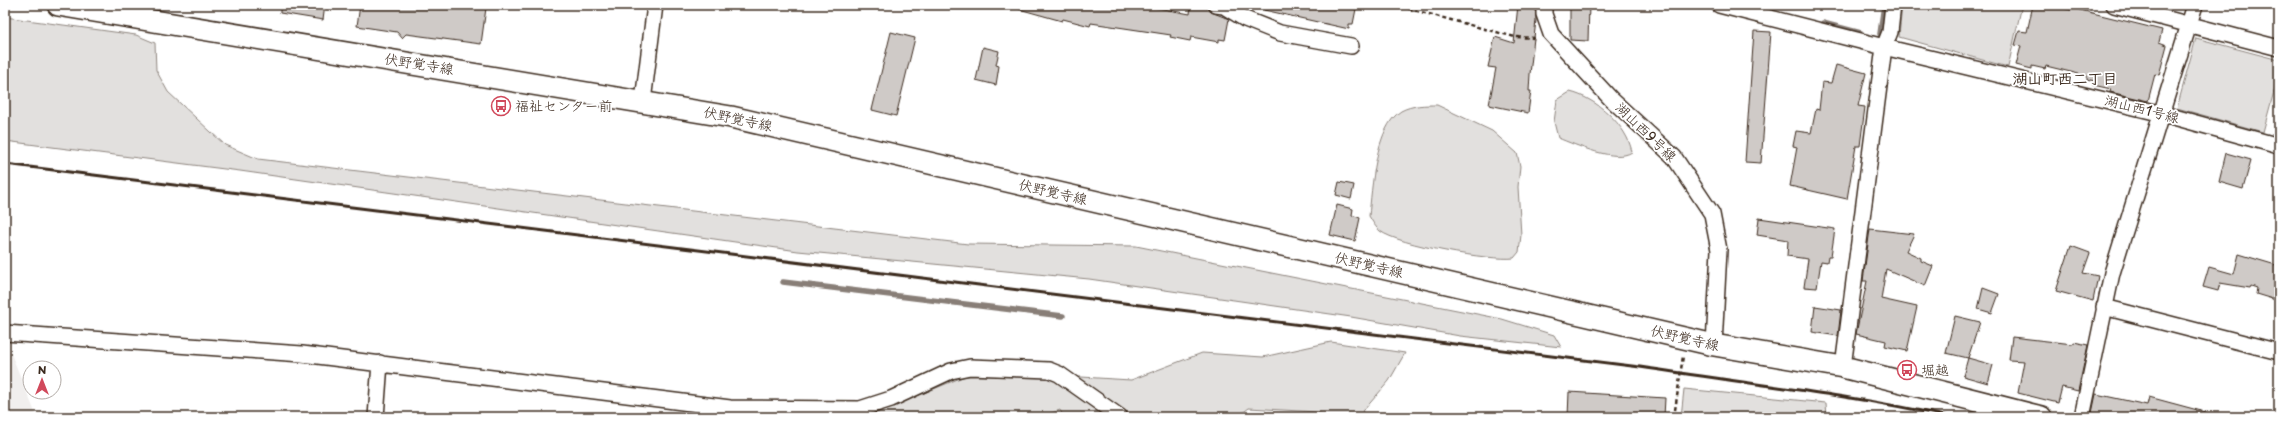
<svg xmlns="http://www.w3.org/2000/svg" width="2284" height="422" viewBox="0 0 2284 422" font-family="'Playpen Sans','Klee One',sans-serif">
  <rect width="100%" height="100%" fill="#fff"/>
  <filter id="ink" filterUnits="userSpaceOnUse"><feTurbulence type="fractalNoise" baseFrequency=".025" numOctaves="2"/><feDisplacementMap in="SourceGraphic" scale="8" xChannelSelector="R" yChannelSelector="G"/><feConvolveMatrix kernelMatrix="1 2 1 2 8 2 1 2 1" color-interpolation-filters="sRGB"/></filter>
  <g filter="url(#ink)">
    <path fill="#f1efee" d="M 5,344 L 7,344 L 37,417 L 5,417 Z"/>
    <path fill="#e2e0de" stroke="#8e857e" d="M 1902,5 L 2022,5 L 2008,67 L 1899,37 Z
      M 5,17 L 136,35 L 155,43 L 156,70 L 168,92 L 225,145 L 258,159 L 968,244 L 1136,246 L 1502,319 L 1554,335 L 1561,347 L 1460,336 L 1351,317 L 1089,279 L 798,251 L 240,171 L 5,141 Z
      M 2196,38 L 2279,60 L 2279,73 L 2263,132 L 2177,108 Z
      M 1570,92 C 1596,98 1627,125 1632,152 C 1616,163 1576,145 1558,138 L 1554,122 L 1557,100 Z
      M 1437,105 L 1492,131 L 1517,153 L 1520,166 L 1518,187 L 1521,235 L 1519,252 L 1514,258 C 1491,261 1398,245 1380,231 C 1376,228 1372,221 1369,216 C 1372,189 1375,127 1401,111 C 1412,105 1425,105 1437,105 Z
      M 1331,342 L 1405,353 L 1389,381 L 1358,417 L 1329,417 L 1317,412 L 1249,408 L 1237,417 L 1064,417 L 1060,410 L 1040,417 L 819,417 L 871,415 L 965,376 L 1048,375 L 1131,380 L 1202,353 L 1263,357 Z
      M 1684,389 L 1826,403 L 1827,417 L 1681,417 Z"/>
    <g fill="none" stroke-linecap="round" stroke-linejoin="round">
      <path stroke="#887e77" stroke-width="5.5" d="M 1823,23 L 1861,33
        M 1880,34 L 1884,5
        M 783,282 L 1063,316"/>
    </g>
    <path fill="#cfcac7" stroke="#3b2a1e" d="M 280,5 L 325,5 L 323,20 L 280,13 Z
      M 360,5 L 466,5 L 486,8 L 481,44 L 406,34 L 402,38 L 397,32 L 357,26 Z
      M 1020,5 L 1142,5 L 1190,14 L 1191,5 L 1207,5 L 1211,12 L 1229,19 L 1225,40 L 1219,39 L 1219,42 L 1191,37 L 1190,41 L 1170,37 L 1171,35 L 1091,23 L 1090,26 L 1063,19 L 1062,21 L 1019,9 Z
      M 1265,5 L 1348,5 L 1347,8 L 1356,9 L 1353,24 L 1349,24 L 1349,29 L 1264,10 Z
      M 1518,5 L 1535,5 L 1536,20 L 1530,74 L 1529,91 L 1531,91 L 1528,113 L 1489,105 L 1496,68 L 1488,67 L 1495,37 L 1514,43 Z
      M 1570,5 L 1589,5 L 1588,41 L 1570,40 Z
      M 2033,5 L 2049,5 L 2071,10 L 2072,8 L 2162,30 L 2159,42 L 2167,45 L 2159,75 L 2155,74 L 2148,101 L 2110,92 L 2111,89 L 2093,85 L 2094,81 L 2087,79 L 2087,76 L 2046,66 L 2045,69 L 2032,66 L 2032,69 L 2016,65 L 2021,46 L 2015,45 L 2019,31 L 2027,32 Z
      M 1754,31 L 1771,32 L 1761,163 L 1745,162 Z
      M 891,32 L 915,38 L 896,116 L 872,110 Z
      M 983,47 L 999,51 L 996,65 L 999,66 L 996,85 L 976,80 Z
      M 1836,65 L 1866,73 L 1858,106 L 1865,107 L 1860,146 L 1856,146 L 1847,199 L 1790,186 L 1797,147 L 1793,146 L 1796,131 L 1811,133 L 1816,109 L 1819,110 L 1822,82 L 1831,83 Z
      M 2226,153 L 2251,160 L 2243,189 L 2219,182 Z
      M 1339,182 L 1354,185 L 1351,199 L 1336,195 Z
      M 1337,205 L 1353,209 L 1352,215 L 1360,218 L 1355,241 L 1330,235 Z
      M 1759,218 L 1835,229 L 1831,256 L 1828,256 L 1827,262 L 1821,261 L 1817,288 L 1804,287 L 1808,259 L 1787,256 L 1788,240 L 1757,235 Z
      M 1870,229 L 1914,234 L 1906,251 L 1921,258 L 1921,261 L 1933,266 L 1925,286 L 1886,269 L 1881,299 L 1917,307 L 1907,351 L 1885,346 L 1886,341 L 1856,334 L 1867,281 L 1863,281 Z
      M 2071,246 L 2090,253 L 2083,273 L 2098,276 L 2093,301 L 2056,291 Z
      M 2239,254 L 2279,266 L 2279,301 L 2256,294 L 2257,288 L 2251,286 L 2250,288 L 2220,283 L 2218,291 L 2203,287 L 2209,267 L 2234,274 Z
      M 1983,288 L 1999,294 L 1992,313 L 1978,309 Z
      M 1815,306 L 1841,310 L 1838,336 L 1812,332 Z
      M 1955,316 L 1980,322 L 1968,358 L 1946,353 Z
      M 2012,337 L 2073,344 L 2074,342 L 2088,345 L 2078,391 L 2062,387 L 2058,403 L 2018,393 L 2024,361 L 2009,360 Z
      M 1968,358 L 1993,365 L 1988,383 L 1963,376 Z
      M 1569,392 L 1665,398 L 1664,417 L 1568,417 Z
      M 2096,394 L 2147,405 L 2149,397 L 2205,412 L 2204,417 L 2110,417 L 2092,413 Z"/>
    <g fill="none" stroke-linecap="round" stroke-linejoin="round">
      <defs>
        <path id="street" d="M 1216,5 L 1224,6 L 1245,19 L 1280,33 L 1351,46
          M 1544,5 L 1544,14 L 1551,34 L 1611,99 L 1674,157 L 1712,214 L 1719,250 L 1714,345
          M 1719,5 L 1884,47 L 1843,367
          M 1893,5 L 1890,32 L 1884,47 L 2163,114 L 2279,146
          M 2114,5 L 2279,48
          M 643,101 L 655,5
          M 2104,307 L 2279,352
          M 5,333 L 302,354 L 730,408 L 860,409 L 891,399 L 951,371 L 970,367 L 1049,370 L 1059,374 L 1120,417
          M 376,417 L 380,363
          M 2082,417 L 2112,273 L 2195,5"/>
        <path id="secondary" d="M 58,5 L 731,117 L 1714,345 L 1843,367 L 2041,417"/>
      </defs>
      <use href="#street" stroke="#3b2a1e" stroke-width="18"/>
      <use href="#secondary" stroke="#3b2a1e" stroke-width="24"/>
      <path stroke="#3b2a1e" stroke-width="2.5" stroke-dasharray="4 3" stroke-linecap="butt" d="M 1395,5 L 1515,37 L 1536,38
        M 1674,417 L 1683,356"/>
      <use href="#street" stroke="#fff" stroke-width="15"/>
      <use href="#secondary" stroke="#fff" stroke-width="21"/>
      <path stroke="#3b2a1e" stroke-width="3" d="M 5,164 L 1640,367 C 1743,383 1847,394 1950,417"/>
    </g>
  </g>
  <defs>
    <symbol id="bus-ring" viewBox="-11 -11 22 22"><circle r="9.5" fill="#fff" stroke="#d1495b" stroke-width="1.5"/><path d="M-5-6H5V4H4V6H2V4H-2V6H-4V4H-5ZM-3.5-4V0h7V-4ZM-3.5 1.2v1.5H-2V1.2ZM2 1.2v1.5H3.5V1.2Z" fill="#d1495b"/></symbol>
  </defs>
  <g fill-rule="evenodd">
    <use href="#bus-ring" x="490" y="95" width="22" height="22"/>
    <use href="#bus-ring" x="1896" y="359" width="22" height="22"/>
  </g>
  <g text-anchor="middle" stroke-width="3.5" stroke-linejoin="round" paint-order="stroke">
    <g font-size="14" fill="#3b2a1e" stroke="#fff">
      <text transform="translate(419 64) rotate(9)" y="5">伏野覚寺線</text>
      <text transform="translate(2142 109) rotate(14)" y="5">湖山西1号線</text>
      <text transform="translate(738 119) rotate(12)" y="5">伏野覚寺線</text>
      <text transform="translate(1646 132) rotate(44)" y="5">湖山西9号線</text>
      <text transform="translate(1053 192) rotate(13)" y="5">伏野覚寺線</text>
      <text transform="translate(1369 265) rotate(13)" y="5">伏野覚寺線</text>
      <text transform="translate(1685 338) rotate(13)" y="5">伏野覚寺線</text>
    </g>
    <g font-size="14" fill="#3b2a1e" stroke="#fff" text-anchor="start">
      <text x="515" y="111">福祉センター前</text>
      <text x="1921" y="375">堀越</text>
    </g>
    <g font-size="15" font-weight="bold" fill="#3b2a1e" stroke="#fff">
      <text x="2065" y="84">湖山町西二丁目</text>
    </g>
  </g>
  <rect width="2284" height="422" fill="none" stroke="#fff" stroke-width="20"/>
  <rect x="10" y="10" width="2264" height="402" fill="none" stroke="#3b2a1e" stroke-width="1.5" filter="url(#ink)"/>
  <g transform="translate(42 380)"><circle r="19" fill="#ffffff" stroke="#b1aaa5"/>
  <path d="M0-3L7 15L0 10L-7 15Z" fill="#d1495b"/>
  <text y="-6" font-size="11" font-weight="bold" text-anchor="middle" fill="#3b2a1e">N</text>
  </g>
</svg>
